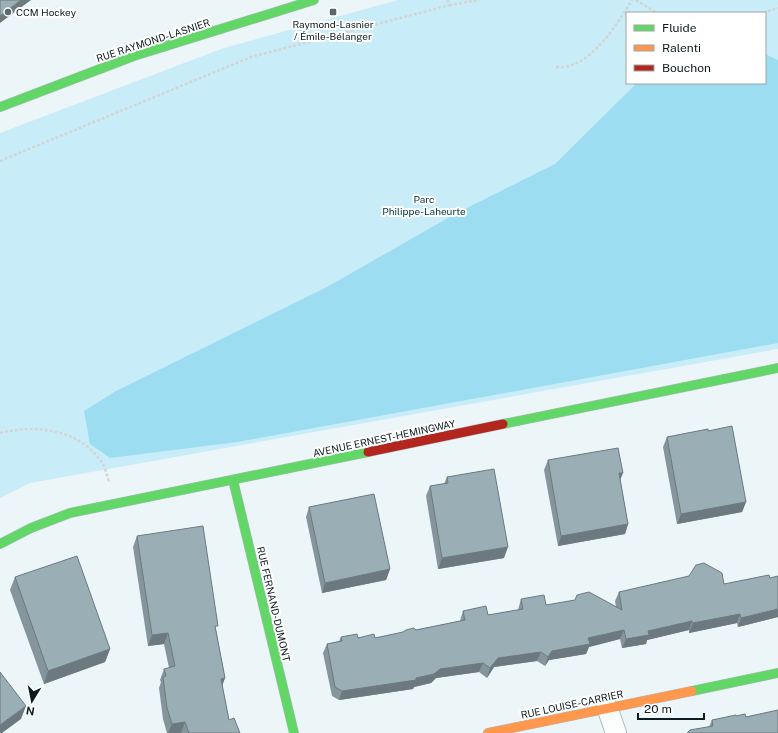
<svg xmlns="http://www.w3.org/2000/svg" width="778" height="733" viewBox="0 0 778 733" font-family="'Public Sans',sans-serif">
  <rect width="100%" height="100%" fill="#ecf5f8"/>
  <path fill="#c8ecf8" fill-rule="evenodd" d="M 398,0 L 778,0 L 778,349 L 30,483 L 0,498 L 0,133 L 224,48 ZM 627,13 L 765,13 L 765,83 L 627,83 Z"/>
  <path fill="#9cddf1" d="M 765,54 L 778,60 L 778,343 L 237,442 L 110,458 L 90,444 L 84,411 L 116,391 L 327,287 L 455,214 L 555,164 L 637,83 L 765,83 Z"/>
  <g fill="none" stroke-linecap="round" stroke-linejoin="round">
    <defs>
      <path id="street" d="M 607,707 L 616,733"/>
      <path id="fast" d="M 0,107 L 134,56 L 314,0
        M 503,424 L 778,368
        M 233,480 L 294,733
        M 0,544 L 31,528 L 70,513 L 368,452
        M 692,691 L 778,673"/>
      <path id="slow" d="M 488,733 L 692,691"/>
      <path id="jam" d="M 368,452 L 503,424"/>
    </defs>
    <use href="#street" stroke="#b1bcc0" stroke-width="22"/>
    <use href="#fast" stroke="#b1bcc0" stroke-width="10"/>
    <use href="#slow" stroke="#b1bcc0" stroke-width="10"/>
    <use href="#jam" stroke="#b1bcc0" stroke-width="10"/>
    <path stroke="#d2d5d6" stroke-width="2.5" stroke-dasharray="3 2" stroke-linecap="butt" d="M 447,0 L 450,5 L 479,0
      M 636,0 L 657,13
      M 763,13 L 778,8
      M 556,67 C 589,71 617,24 632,0
      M 0,161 L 251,57 L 450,5
      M 0,433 C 36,424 78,429 101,461 C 105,467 107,475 109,482"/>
    <use href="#street" stroke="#fcfefe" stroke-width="20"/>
    <use href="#fast" stroke="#63d668" stroke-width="9"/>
    <use href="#slow" stroke="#ff974d" stroke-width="9"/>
    <use href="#jam" stroke="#b3261e" stroke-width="9"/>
  </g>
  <path fill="#84969c" d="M 708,431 L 746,502 L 742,512 L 677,524 L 663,447 L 667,437 Z
    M 548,460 L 620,479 L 628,524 L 625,534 L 558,546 L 544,470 Z
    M 447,477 L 504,558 L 438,569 L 426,496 L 430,486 L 444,484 Z
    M 309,507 L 390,569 L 386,580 L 322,593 L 306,517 Z
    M 137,536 L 216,630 L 225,678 L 222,685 L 229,720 L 240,733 L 167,733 L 163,719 L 159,688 L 161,682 L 160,680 L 164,669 L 169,668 L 164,644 L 148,646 L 133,547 Z
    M 778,576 L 778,617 L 738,627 L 737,623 L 689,633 L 689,630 L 647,640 L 646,644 L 622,648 L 620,639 L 589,647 L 586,654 L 549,660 L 545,666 L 537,661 L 494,667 L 487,678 L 479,672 L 436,678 L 431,683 L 414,687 L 413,689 L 339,700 L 332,696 L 323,653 L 327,644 L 339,641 L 341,637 L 375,638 L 460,621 L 463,611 L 488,615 L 518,610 L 521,599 L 546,605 L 616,607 L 615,601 L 619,592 L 724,584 L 770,578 Z
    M 15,577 L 110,649 L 105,662 L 44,684 L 10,590 Z
    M 778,710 L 709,727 L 712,720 L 736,716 L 746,717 Z"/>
  <path fill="#6c7a7f" d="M 21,0 L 31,0 L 0,23 L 0,16 Z
    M 619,473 L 623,473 L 619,483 Z
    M 746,502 L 742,512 L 677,524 L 681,514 Z
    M 628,524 L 625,534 L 558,546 L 561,536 Z
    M 508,547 L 504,558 L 438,569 L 442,558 Z
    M 390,569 L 386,580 L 322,593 L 325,583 Z
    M 778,609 L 778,617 L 738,627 L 741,618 Z
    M 740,614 L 737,623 L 689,633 L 693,623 Z
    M 692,621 L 689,630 L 647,640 L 646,644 L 622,648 L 626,639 L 648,631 Z
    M 624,630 L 620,639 L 589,647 L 586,654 L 549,660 L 545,666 L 548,657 L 552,651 L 588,638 Z
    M 168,633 L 164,644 L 148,646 L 152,635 Z
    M 110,649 L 105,662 L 44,684 L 48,671 Z
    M 541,652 L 537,661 L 494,667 L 487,678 L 490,668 L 498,658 Z
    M 483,663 L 479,672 L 436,678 L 431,683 L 414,687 L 413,689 L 339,700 L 342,691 L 440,669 Z
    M 225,678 L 221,689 L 221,679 Z
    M 26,706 L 21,719 L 2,733 L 0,733 L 0,725 Z
    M 185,722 L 181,733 L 168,733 L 172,724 Z"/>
  <path fill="#9aafb5" stroke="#6c7a7f" d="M 0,0 L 21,0 L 0,16 Z
    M 732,426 L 746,502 L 681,514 L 667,437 L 708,429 L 708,431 Z
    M 618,448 L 623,473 L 619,473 L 628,524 L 561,536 L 548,460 Z
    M 494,469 L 508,547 L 442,558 L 430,486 L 448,483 L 447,477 Z
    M 374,494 L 390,569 L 325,583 L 309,507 Z
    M 203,526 L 218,626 L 215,626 L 225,678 L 221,679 L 229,720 L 234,718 L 240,733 L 189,733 L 185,722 L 172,724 L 167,708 L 163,677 L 166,676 L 164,669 L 175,666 L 168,633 L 152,635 L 137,536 Z
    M 77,556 L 110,649 L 48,671 L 15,577 Z
    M 704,563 L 722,573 L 724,584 L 769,575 L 770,578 L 778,576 L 778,609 L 741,618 L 740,614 L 693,623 L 692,621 L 648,631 L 649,635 L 626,639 L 624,630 L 588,638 L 590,644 L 552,651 L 548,657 L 541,652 L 498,658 L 490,668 L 483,663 L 440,669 L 434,674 L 416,678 L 416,680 L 342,691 L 335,687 L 327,644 L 342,641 L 341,637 L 357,634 L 358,638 L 374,634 L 375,638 L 403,632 L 406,630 L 414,628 L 416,630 L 465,620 L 463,611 L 486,606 L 488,615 L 523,609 L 521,599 L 544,595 L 546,605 L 575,600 L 577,595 L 589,592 L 622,610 L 619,592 L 689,576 L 696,565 Z
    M 0,672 L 26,706 L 0,725 Z
    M 778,710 L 778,733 L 687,733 L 690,730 L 713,726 L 712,720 L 736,715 L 736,716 L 745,714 L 746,717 Z"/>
  <g fill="#5a676c" stroke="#fff" stroke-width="1.5">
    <circle cx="8" cy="12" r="4"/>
    <rect x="329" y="8" width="8" height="8" rx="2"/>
  </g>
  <g text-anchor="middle" stroke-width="4" stroke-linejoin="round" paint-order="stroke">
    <g font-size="10" fill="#0c1b20" stroke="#fff" text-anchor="start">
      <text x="16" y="16">CCM Hockey</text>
      <text x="333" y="28" text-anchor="middle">Raymond-Lasnier<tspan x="333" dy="12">/ Émile-Bélanger</tspan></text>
    </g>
    <g font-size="10" fill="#0c1b20" stroke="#fff">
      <text transform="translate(153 40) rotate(-18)" y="4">RUE RAYMOND-LASNIER</text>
      <text transform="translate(384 438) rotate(-12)" y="4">AVENUE ERNEST-HEMINGWAY</text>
      <text transform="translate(274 604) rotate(77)" y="4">RUE FERNAND-DUMONT</text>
      <text transform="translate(572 704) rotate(-12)" y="4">RUE LOUISE-CARRIER</text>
    </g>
    <g font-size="10" fill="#003441" stroke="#fff">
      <text x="424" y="203">Parc<tspan x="424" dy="12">Philippe-Laheurte</tspan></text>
    </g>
  </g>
  <rect x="626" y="12" width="140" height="72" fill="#ffffff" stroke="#9ea4a6"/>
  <rect x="634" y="25" width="20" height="6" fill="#63d668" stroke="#9ea4a6"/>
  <text x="662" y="32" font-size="12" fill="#0c1b20">Fluide</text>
  <rect x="634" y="45" width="20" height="6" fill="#ff974d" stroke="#9ea4a6"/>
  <text x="662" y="52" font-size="12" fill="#0c1b20">Ralenti</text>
  <rect x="634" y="65" width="20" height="6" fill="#b3261e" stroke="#9ea4a6"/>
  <text x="662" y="72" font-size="12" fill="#0c1b20">Bouchon</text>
  <g transform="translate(32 701) rotate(190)" stroke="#ffffff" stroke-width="3" paint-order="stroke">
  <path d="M0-3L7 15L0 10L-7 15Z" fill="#0c1b20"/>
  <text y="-6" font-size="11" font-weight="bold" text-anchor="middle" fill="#0c1b20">N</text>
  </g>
  <path d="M638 713v6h66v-6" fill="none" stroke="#0c1b20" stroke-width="2"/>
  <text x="644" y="713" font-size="12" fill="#0c1b20" stroke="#ffffff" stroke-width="3" paint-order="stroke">20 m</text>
</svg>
